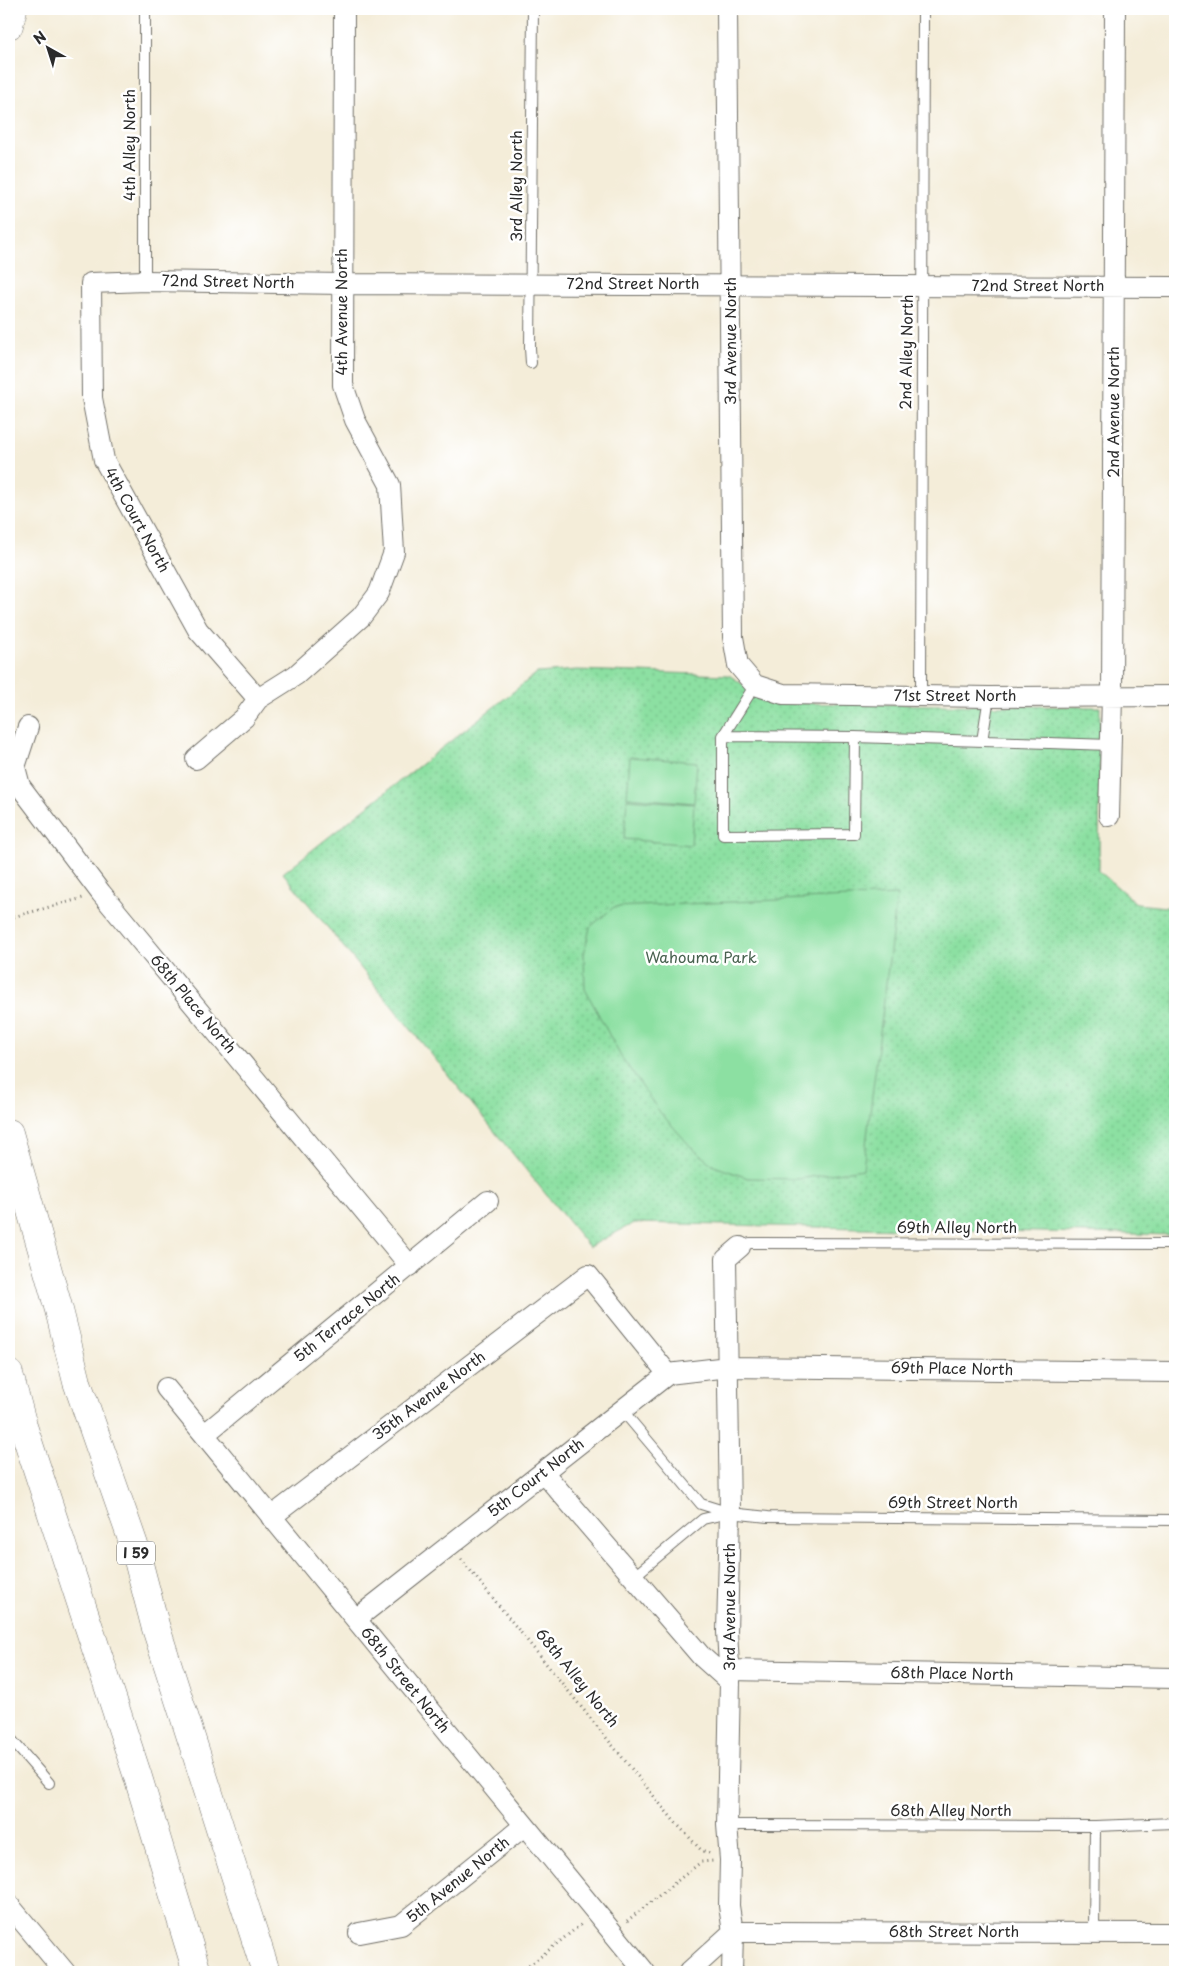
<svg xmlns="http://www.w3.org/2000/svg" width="1184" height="1981" viewBox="0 0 1184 1981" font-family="'Playpen Sans',sans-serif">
  <defs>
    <pattern id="park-dots" width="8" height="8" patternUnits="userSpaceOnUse" patternTransform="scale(1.25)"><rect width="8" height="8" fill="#8ce0a2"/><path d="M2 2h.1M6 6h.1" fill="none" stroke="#79c08c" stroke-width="1.8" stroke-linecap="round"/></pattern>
  </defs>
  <rect width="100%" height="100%" fill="#fff"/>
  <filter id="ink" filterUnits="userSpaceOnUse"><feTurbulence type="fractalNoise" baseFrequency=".02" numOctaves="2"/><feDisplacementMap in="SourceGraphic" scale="10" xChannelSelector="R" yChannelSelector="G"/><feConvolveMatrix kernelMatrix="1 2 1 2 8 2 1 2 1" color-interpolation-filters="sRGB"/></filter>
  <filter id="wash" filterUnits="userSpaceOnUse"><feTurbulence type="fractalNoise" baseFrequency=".0096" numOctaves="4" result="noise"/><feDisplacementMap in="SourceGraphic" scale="20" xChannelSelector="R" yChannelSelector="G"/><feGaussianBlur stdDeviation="1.12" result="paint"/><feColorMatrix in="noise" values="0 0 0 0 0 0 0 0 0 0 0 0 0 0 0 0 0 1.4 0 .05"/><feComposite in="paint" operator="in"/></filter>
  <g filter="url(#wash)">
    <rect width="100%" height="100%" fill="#f4edd9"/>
    <path fill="url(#park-dots)" stroke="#5c8666" d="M 577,670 L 729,675 L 761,697 L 781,703 L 1100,707 L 1099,871 L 1137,904 L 1175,908 L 1175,1235 L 634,1223 L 589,1247 L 283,873 L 537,673 Z"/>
    <path fill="#8ce0a2" stroke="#5c8666" d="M 630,757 L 697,762 L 694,803 L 627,797 Z
      M 627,799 L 694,804 L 691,845 L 624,839 Z
      M 897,895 L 863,1169 L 798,1179 L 748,1178 L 714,1166 L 692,1148 L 659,1111 L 620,1055 L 585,989 L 584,954 L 590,927 L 614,907 Z"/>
  </g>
  <g filter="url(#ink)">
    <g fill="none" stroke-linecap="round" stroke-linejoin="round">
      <defs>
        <path id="lane" d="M 145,281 L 145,9
          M 531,363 L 530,348 L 533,9
          M 921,696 L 923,9
          M 723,736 L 755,685
          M 855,737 L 854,834 L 723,835 L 723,736 L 855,737 L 1111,745
          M 982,741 L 989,697
          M 740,1247 L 750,1243 L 1175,1244
          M 622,1410 L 701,1504 L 730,1513 L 768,1517 L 1175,1520
          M 632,1578 L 703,1519 L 729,1513
          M 9,1737 L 49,1783
          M 727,1825 L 1095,1826 L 1175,1823
          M 1094,1932 L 1095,1826"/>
        <path id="street" d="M 727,9 L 733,637 L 738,665 L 755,685 L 783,694 L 989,697 L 1175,696
          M 258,699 L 198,630 L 104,460 L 92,398 L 91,283 L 145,281 L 342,284 L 1175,287
          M 28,727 L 15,767 L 20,786 L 101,893 L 410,1266
          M 196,759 L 244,718 L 258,699 L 296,675 L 361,617 L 379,593 L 394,552 L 390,485 L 355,420 L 343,385 L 344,9
          M 1109,816 L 1112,695 L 1115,9
          M 166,1388 L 645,1972
          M 205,1434 L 488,1201
          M 543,1472 L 701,1656 L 730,1682
          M 271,1517 L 588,1275 L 668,1374
          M 356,1619 L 668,1374 L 728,1367 L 1175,1372
          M 729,1670 L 1175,1678
          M 9,1905 L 65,1972
          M 359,1933 L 401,1925 L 524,1826
          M 689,1972 L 733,1932 L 1175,1933
          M 732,1972 L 733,1932 L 729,1906 L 730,1860 L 727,1825 L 730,1682 L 727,1632 L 730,1513 L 726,1259 L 740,1247"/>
        <path id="highway" d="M 9,25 L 13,9
          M 9,1133 L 59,1310 L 77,1382 L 134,1545 L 155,1625 L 266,1972
          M 9,1374 L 23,1426 L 137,1774 L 197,1972"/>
      </defs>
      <use href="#lane" stroke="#716f68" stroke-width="12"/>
      <use href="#street" stroke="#716f68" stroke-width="22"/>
      <use href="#highway" stroke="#716f68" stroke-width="29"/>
      <path stroke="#716f68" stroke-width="3" stroke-dasharray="1 4" stroke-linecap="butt" d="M 9,918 L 83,898
        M 461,1559 L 674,1821 L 701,1850 L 712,1854
        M 627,1921 L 701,1862 L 713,1861
        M 521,1972 L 583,1923"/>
      <use href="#lane" stroke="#fff" stroke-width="10"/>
      <use href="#street" stroke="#fff" stroke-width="20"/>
      <use href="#highway" stroke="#fff" stroke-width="28"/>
    </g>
  </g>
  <g text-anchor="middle" stroke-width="5" stroke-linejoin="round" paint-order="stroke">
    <rect fill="#fff" stroke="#6b6b6b" stroke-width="1" x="117" y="1541.5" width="38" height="23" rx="4"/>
    <g font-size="14" font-weight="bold" fill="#2b2b2b">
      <text x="136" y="1558">I 59</text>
    </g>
    <g font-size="15" fill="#2b2b2b" stroke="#fff">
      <text transform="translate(130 145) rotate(-90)" y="5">4th Alley North</text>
      <text transform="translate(517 186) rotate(-90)" y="5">3rd Alley North</text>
      <text transform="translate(228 282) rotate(1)" y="5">72nd Street North</text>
      <text x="633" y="289">72nd Street North</text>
      <text x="1038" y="291">72nd Street North</text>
      <text transform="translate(342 312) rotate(-90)" y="5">4th Avenue North</text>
      <text transform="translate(731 341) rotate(-90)" y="5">3rd Avenue North</text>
      <text transform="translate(907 352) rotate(-89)" y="5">2nd Alley North</text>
      <text transform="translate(1114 412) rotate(-90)" y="5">2nd Avenue North</text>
      <text transform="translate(137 520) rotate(61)" y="5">4th Court North</text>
      <text x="955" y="701">71st Street North</text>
      <text transform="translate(193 1004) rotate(50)" y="5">68th Place North</text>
      <text x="957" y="1233">69th Alley North</text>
      <text transform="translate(347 1318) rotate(-39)" y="5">5th Terrace North</text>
      <text transform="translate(952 1369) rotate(1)" y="5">69th Place North</text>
      <text transform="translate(429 1396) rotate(-37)" y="5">35th Avenue North</text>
      <text transform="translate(536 1478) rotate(-38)" y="5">5th Court North</text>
      <text x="953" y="1508">69th Street North</text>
      <text transform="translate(730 1607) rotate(-90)" y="5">3rd Avenue North</text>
      <text transform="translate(952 1674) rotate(1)" y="5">68th Place North</text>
      <text transform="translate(577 1678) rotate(51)" y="5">68th Alley North</text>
      <text transform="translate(405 1680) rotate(51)" y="5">68th Street North</text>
      <text x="951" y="1816">68th Alley North</text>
      <text transform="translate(458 1880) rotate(-39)" y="5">5th Avenue North</text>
      <text x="954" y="1937">68th Street North</text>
    </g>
    <g font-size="15" fill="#48614f" stroke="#fff">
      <text x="701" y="963">Wahouma Park</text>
    </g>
  </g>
  <rect width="1184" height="1981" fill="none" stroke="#fff" stroke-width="30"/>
  <g transform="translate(48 48) rotate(321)" stroke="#ffffff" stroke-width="4" paint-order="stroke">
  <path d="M0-4L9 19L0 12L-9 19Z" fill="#2b2b2b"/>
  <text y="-8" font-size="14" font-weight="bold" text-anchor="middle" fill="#2b2b2b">N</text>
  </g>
</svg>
